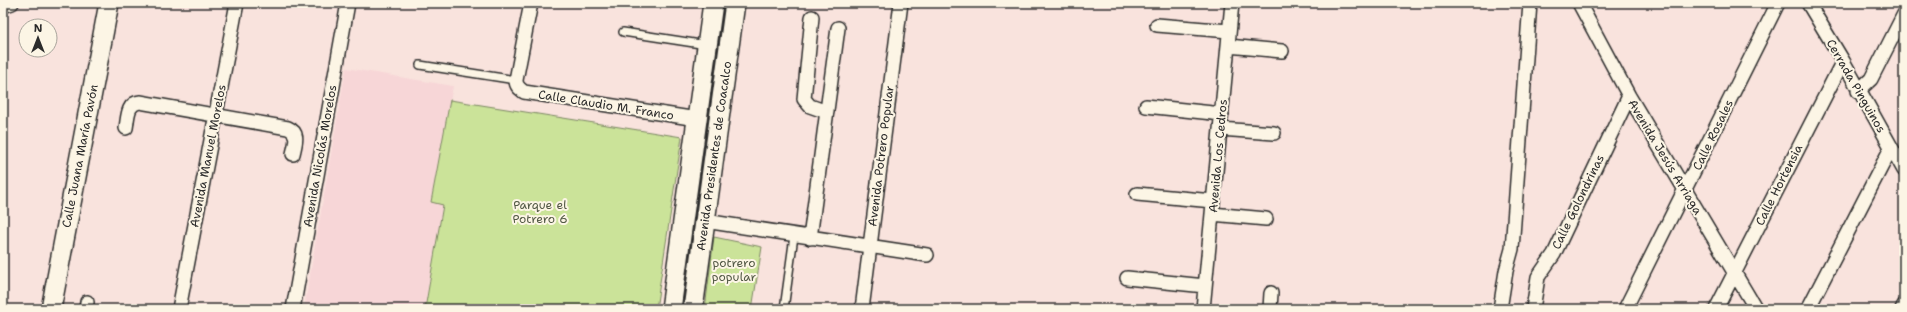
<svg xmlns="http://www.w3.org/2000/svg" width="1907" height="312" viewBox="0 0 1907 312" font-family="'Shantell Sans',sans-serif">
  <rect width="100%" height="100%" fill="#f9e3dd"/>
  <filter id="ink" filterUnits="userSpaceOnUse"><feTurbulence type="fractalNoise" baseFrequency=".025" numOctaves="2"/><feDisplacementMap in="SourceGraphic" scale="8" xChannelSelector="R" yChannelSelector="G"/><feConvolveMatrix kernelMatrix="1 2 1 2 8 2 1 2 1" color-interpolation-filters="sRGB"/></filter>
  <g filter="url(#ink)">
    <path fill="#f7d6d7" d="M 346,68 L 453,86 L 431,202 L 443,204 L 425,309 L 304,309 Z"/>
    <path fill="#cbe399" stroke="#7b8762" d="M 450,100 L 682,137 L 656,309 L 425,309 L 443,205 L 431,202 Z
      M 714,237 L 762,247 L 752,309 L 705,309 Z"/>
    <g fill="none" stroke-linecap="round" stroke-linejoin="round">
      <defs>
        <path id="lane" d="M 623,32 L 707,45
          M 420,65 L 516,80
          M 784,309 L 794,236"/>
        <path id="street" d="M 531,3 L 516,80 C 516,86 519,88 524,92 L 697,119
          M 1579,3 L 1629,96 L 1756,309
          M 1808,3 L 1843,61 L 1904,170
          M 3,6 L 12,3
          M 812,17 L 804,99 L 810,106 L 827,112
          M 1157,25 L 1229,31
          M 1228,46 L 1282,51
          M 1858,91 L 1871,79 L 1904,14
          M 1146,106 L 1222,114
          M 126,128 C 128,117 127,103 140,102 L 288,128 C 300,133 295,144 293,154
          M 1220,129 L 1274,133
          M 1137,194 L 1213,201
          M 1212,214 L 1266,219
          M 705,221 L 927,255
          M 810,238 L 838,28
          M 1127,278 L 1205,286
          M 86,309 L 87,302
          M 179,309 L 237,3
          M 293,309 L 348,3
          M 862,309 L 901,3
          M 1203,309 L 1232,3
          M 1270,309 L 1271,293
          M 1500,309 L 1506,271 L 1512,249 L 1530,3
          M 1533,309 L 1538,277 L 1554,254 L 1629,96
          M 1625,309 L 1778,3
          M 1716,309 L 1843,61
          M 1808,309 L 1891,148
          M 1902,309 L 1904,305"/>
        <path id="secondary" d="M 51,309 L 109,3
          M 671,309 L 713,3
          M 693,309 L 735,3"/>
      </defs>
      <use href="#lane" stroke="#2b2b2b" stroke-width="10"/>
      <use href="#street" stroke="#2b2b2b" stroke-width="16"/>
      <use href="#secondary" stroke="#2b2b2b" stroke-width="22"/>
      <use href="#lane" stroke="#fcf5e5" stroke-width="7"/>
      <use href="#street" stroke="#fcf5e5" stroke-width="13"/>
      <use href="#secondary" stroke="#fcf5e5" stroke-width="19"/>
    </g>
  </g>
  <g text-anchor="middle" stroke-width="4" stroke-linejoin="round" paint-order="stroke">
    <g font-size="12" fill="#2b2b2b" stroke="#fcf5e5">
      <text transform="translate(1856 86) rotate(60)" y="4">Cerrada Pinguinos</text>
      <text transform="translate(606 105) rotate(9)" y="4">Calle Claudio M. Franco</text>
      <text transform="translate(1713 135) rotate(-64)" y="4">Calle Rosales</text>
      <text transform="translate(80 156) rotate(-79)" y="4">Calle Juana María Pavón</text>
      <text transform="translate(208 156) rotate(-79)" y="4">Avenida Manuel Morelos</text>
      <text transform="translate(320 156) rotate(-80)" y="4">Avenida Nicolás Morelos</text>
      <text transform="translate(714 156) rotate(-82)" y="4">Avenida Presidentes de Coacalco</text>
      <text transform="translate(881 156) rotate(-83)" y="4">Avenida Potrero Popular</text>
      <text transform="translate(1218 156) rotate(-85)" y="4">Avenida Los Cedros</text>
      <text transform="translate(1665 157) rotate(59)" y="4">Avenida Jesús Arriaga</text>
      <text transform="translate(1779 185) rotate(-63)" y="4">Calle Hortensia</text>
      <text transform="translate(1578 202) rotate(-64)" y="4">Calle Golondrinas</text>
    </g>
    <g font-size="12" fill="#535946" stroke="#fcf5e5">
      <text x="540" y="209">Parque el<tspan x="540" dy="14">Potrero 6</tspan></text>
      <text x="734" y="267">potrero<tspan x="734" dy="14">popular</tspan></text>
    </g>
  </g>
  <rect width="1907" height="312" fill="none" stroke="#fcf5e5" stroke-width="16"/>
  <rect x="8" y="8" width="1891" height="296" fill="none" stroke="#2b2b2b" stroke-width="1.5" filter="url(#ink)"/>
  <g transform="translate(38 38)"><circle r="19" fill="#fcf5e5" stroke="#a8a49b"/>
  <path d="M0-3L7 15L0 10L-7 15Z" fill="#2b2b2b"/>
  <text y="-6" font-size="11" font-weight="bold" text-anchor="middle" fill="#2b2b2b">N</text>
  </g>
</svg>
